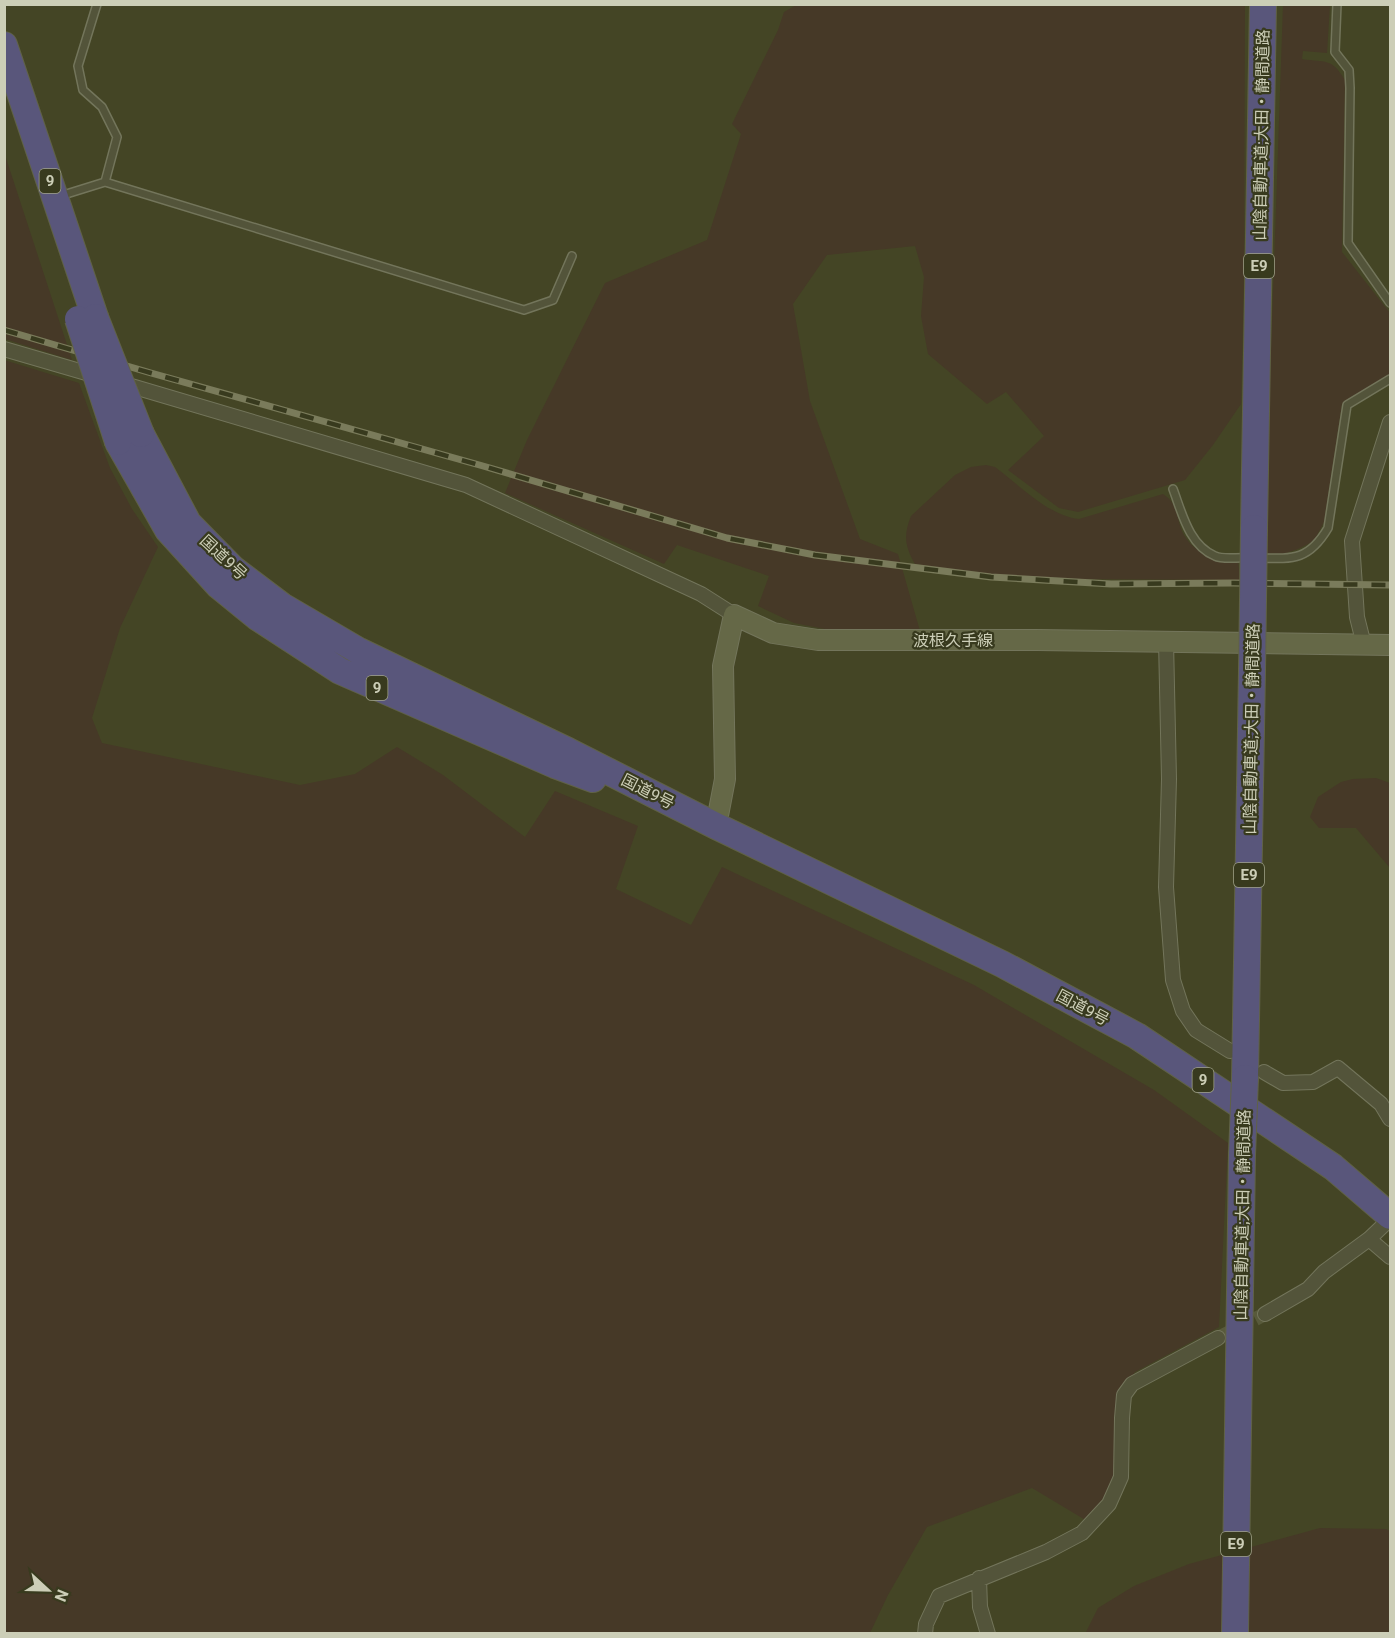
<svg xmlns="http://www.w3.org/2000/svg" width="1395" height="1638" viewBox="0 0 1395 1638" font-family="Roboto,'Noto Sans JP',sans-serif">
  <rect width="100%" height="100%" fill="#444525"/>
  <path fill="#463927" d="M 798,4 L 1245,5 L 1244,273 L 1241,404 L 1213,445 L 1185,480 L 1078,512 L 1059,508 L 1008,470 L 1044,436 L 1006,392 L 987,404 L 928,354 L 921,316 L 924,277 L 915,246 L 827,255 L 793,304 L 810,401 L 860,539 L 898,554 L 920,631 L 851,634 L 794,623 L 758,606 L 769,576 L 677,545 L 664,564 L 505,493 L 527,440 L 605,283 L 707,240 L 741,134 L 732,124 L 778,30 L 784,12 Z
    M 1283,5 L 1330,5 L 1327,53 L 1303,51 L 1302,59 C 1326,63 1331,57 1345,80 L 1342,252 L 1390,313 L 1390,376 L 1342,404 L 1324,522 L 1314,541 L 1298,549 L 1283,554 L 1264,554 Z
    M 5,154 L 5,155 L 72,360 L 5,339 Z
    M 4,360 L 79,383 L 110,468 L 132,509 L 158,547 L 120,628 L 92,718 L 102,743 L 300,785 L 355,774 L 397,747 L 443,775 L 525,837 L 555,791 L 638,826 L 616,889 L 691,925 L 722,867 L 974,985 L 1154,1090 L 1228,1143 L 1219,1327 L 1135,1372 L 1120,1397 L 1119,1461 L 1111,1494 L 1087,1521 L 1032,1488 L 927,1527 L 888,1595 L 870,1633 L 5,1633 Z
    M 986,465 L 995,467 C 1019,485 1049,516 1079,519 L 1163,494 C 1181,506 1175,519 1184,535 C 1196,555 1217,561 1238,560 L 1240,580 L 1064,579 L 993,575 L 915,564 C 905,546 903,536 911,516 L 955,475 L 971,467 Z
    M 1376,778 L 1390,783 L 1390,868 L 1356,828 L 1319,828 L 1310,817 L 1318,797 L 1341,782 L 1353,779 Z
    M 1320,1528 L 1386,1529 L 1390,1531 L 1390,1633 L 1085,1634 L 1098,1608 L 1134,1586 L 1189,1564 Z"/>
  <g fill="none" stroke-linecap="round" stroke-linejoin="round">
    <path stroke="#585a3b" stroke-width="14" stroke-dasharray="14 7" stroke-linecap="butt" d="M 1218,1338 L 1265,1314"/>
    <defs>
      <path id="lane" d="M 97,4 L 78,66 L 83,90 L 102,107 L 117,137 L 105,182
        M 1337,4 L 1335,52 L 1349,70 L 1350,88 L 1348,243 L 1390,303
        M 60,196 L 105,182 L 524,310 L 553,300 L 572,256
        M 1173,489 C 1182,513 1189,545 1215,556 C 1223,560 1238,557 1248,558
        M 1259,558 C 1294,559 1309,560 1328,528 L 1347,405 L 1390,379"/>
      <path id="street" d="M 4,349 L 100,377
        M 121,383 L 466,485 L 701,594 L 734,615
        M 1166,641 L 1169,779 L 1166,887 L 1173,980 L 1183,1011 L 1196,1030 L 1230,1051
        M 1364,645 L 1357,617 L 1352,541 L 1390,422
        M 1264,1072 L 1283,1083 L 1313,1082 L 1338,1068 L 1381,1104 L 1390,1119
        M 1369,1239 L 1390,1257
        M 1265,1314 L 1308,1289 L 1324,1272 L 1369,1239 L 1390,1219
        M 979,1578 L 980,1607 L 988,1634
        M 925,1634 L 926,1624 L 939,1596 L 1046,1552 L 1082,1533 L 1109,1504 L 1121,1477 L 1122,1418 L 1124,1395 L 1132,1384 L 1218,1338"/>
      <path id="secondary" d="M 716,826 L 725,779 L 723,666 L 734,615 L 773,633 L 818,640 L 1037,640 L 1390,645"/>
      <path id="highway" d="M 4,45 L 95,317
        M 141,434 L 188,523 L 233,569 L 282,606 L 359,651 L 568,751 L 716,826 L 1002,964 L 1137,1036 L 1333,1167 L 1390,1216
        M 118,442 L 168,530 L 219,586 L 257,617 L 340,671 L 555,765 L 593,779
        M 1254,528 L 1263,4
        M 1245,1078 L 1252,671
        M 1235,1634 L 1242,1155"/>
    </defs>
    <use href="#lane" stroke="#73755b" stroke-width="10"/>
    <use href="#street" stroke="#73755b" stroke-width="16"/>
    <use href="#secondary" stroke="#73755b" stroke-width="22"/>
    <use href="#highway" stroke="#606247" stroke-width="28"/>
    <use href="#lane" stroke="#53543a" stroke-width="7"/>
    <use href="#street" stroke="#53543a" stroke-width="14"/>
    <use href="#secondary" stroke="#656847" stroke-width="20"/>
    <use href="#highway" stroke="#59567b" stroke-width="26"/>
    <defs>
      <path id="rail" d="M 4,330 L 151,373 L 483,466 L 727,538 L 815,555 L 991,577 L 1111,584 L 1233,583 L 1390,585"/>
    </defs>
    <use href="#rail" stroke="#7a7b5b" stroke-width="7"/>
    <use href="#rail" stroke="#383a1e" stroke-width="4.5" stroke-dasharray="14" stroke-linecap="butt"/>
    <defs>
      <path id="highway-bridge" d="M 95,317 L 141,434
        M 78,319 L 118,442
        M 1252,671 L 1254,528
        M 1242,1155 L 1245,1078"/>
    </defs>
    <use href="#highway-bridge" stroke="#606247" stroke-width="28" stroke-linecap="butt"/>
    <use href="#highway-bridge" stroke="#59567b" stroke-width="26"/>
  </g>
  <g text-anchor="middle" stroke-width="4.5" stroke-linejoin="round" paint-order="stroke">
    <g fill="#383a1e" stroke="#a0a289" stroke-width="1.5">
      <rect x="39.5" y="169" width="21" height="24" rx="4.5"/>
      <rect x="1244" y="254" width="30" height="24" rx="4.5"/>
      <rect x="366.5" y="676" width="21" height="24" rx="4.5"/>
      <rect x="1234" y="863" width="30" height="24" rx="4.5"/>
      <rect x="1192.5" y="1068" width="21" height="24" rx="4.5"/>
      <rect x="1221" y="1532" width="30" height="24" rx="4.5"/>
    </g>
    <g font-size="15" font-weight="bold" fill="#ccceb7">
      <text x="50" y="186">9</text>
      <text x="1259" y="271">E9</text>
      <text x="377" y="693">9</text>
      <text x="1249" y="880">E9</text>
      <text x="1203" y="1085">9</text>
      <text x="1236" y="1549">E9</text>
    </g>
    <g font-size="16" fill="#ccceb7" stroke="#383a1e">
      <text transform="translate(1261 135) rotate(-89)" y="6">山陰自動車道;大田・静間道路</text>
      <text transform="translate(224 557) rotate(43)" y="6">国道9号</text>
      <text x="953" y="646">波根久手線</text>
      <text transform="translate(1251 729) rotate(-89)" y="6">山陰自動車道;大田・静間道路</text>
      <text transform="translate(648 791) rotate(27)" y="6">国道9号</text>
      <text transform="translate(1083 1007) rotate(28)" y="6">国道9号</text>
      <text transform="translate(1242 1215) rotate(-89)" y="6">山陰自動車道;大田・静間道路</text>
    </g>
  </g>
  <rect width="1395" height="1638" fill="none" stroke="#ccceb7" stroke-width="12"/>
  <g transform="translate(48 1590) rotate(112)" stroke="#383a1e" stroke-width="4.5" paint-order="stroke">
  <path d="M0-4.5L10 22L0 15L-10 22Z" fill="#ccceb7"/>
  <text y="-9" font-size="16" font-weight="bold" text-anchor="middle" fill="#ccceb7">N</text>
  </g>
</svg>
